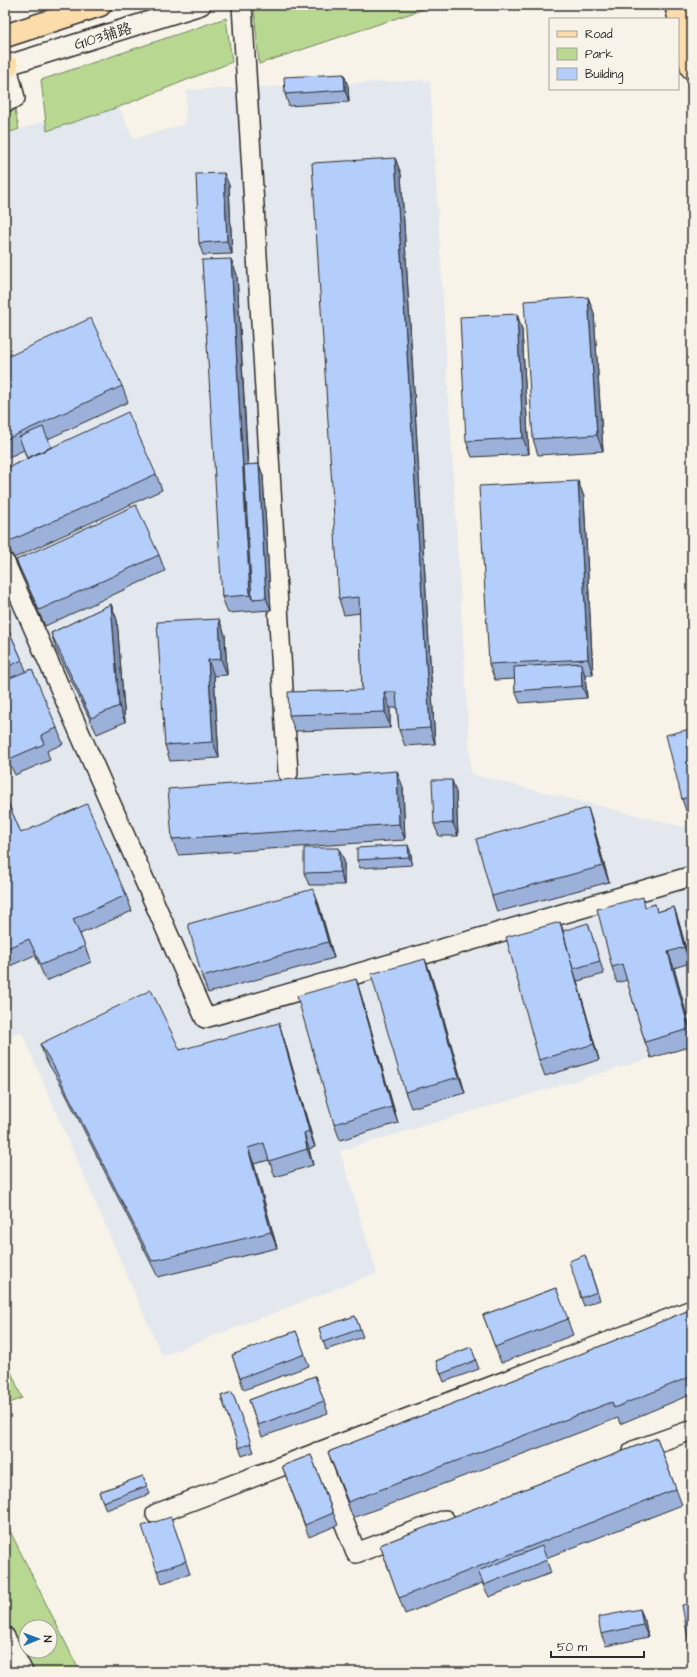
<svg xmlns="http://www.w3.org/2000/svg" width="697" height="1677" viewBox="0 0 697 1677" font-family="'Architects Daughter','LXGW WenKai TC',sans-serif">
  <rect width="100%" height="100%" fill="#f7f3e8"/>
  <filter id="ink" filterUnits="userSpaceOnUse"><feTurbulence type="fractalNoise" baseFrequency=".025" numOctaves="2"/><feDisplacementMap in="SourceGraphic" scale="8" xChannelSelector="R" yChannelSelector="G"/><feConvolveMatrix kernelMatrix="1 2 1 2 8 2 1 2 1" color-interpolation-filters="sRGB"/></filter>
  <g filter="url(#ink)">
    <path fill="#e3e8ee" d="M 430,80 L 471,774 L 692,829 L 692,1046 L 340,1151 L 377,1273 L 162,1356 L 21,1031 L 5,1037 L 5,134 L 45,121 L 47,131 L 119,107 L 133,139 L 185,124 L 187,90 Z"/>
    <path fill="#b8d892" stroke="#72825e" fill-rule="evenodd" d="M 264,5 L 436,5 L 259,64 L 254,8 Z
      M 226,18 L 232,62 L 119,107 L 47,131 L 41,80 Z
      M 15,110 L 19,129 L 5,134 L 5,113 Z
      M 5,1357 L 22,1398 L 5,1405 Z
      M 5,1521 L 80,1672 L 5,1672 ZM 26,1627 L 50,1627 L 50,1651 L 26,1651 Z"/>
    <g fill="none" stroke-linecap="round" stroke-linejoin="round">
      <defs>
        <path id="minor" d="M 242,5 L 288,773
          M 5,66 L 201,5
          M 5,102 L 15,98 L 7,66
          M 5,563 L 205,1018 L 692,876
          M 633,1451 L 692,1430
          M 317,1452 L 356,1553 L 445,1520
          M 156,1514 L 692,1310
          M 5,1637 L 23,1672"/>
        <path id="major" d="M 676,5 L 692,68"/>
        <path id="highway" d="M 5,36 L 100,5
          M 5,65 L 7,66"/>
      </defs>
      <use href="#minor" stroke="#2b2b2b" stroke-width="22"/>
      <use href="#major" stroke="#2b2b2b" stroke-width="25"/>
      <use href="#highway" stroke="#2b2b2b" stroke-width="25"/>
      <use href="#minor" stroke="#f7f3e8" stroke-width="19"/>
      <use href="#major" stroke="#fddcac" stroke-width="22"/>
      <use href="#highway" stroke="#fddcac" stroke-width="22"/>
    </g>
    <path fill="#9bb1d9" stroke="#2b2b2b" d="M 348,86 L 349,102 L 289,106 L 285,94 Z
      M 395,158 L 401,174 L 435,744 L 405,746 L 399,730 L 397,708 L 390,708 L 390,728 L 295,731 L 289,715 L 362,690 L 360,613 L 344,615 L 339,599 Z
      M 229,185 L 232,254 L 203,255 L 199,243 Z
      M 231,259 L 237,275 L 248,465 L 259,464 L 263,476 L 271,610 L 228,613 L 222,597 Z
      M 588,297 L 594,313 L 603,451 L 538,455 L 533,439 Z
      M 517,314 L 522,330 L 529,454 L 472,457 L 466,441 Z
      M 5,358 L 122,386 L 128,402 L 48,439 L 51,447 L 156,474 L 162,490 L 14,558 L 5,539 L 5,469 L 27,459 L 24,450 L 5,459 Z
      M 578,481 L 584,497 L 593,675 L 585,675 L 587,698 L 520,703 L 515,691 L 515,679 L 495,680 L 489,664 Z
      M 159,555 L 165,571 L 45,626 L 22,576 L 16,560 Z
      M 111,604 L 117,620 L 125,722 L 97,734 L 56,649 L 51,633 Z
      M 219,619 L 225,635 L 227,675 L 214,676 L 219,758 L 170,761 L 165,745 Z
      M 5,622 L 22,660 L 26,671 L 57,728 L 63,744 L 47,751 L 50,760 L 15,775 L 11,766 L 5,769 Z
      M 692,736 L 692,809 L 686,811 L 682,799 Z
      M 403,787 L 405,840 L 178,855 L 172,839 Z
      M 456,792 L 458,836 L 439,836 L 434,824 Z
      M 5,796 L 21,833 L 126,895 L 132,911 L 80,934 L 91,962 L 46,981 L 35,955 L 5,968 Z
      M 593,824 L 609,882 L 497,912 L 492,896 Z
      M 411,853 L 412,865 L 360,868 L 357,860 Z
      M 344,860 L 344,885 L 309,885 L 304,873 Z
      M 313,889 L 319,905 L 334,958 L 208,993 L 202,977 Z
      M 655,904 L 657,912 L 674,907 L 679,923 L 690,963 L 674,968 L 692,1035 L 692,1046 L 651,1058 L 645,1042 L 627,980 L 617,983 L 612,967 L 646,907 Z
      M 560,922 L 563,931 L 592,936 L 604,974 L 578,981 L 577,981 L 599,1060 L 545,1076 L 539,1060 Z
      M 425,959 L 431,975 L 465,1093 L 411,1108 L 405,1092 Z
      M 356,979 L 361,995 L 398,1123 L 340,1140 L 334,1124 Z
      M 284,1039 L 315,1147 L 309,1149 L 313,1165 L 275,1177 L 269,1160 L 254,1164 L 277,1248 L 158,1277 L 59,1081 L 46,1060 L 40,1044 L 180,1050 Z
      M 588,1264 L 600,1300 L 584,1306 L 581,1298 Z
      M 556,1288 L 573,1335 L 501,1363 L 483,1315 Z
      M 692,1309 L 692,1394 L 620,1424 L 618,1418 L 353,1518 L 328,1452 L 591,1350 Z
      M 355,1316 L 363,1337 L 326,1350 L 319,1328 Z
      M 296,1331 L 309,1366 L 244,1390 L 232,1355 Z
      M 471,1347 L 479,1369 L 444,1382 L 436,1361 Z
      M 315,1376 L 328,1413 L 262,1437 L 249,1400 Z
      M 232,1392 L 254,1452 L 242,1456 L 221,1396 Z
      M 657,1438 L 682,1505 L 546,1558 L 551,1573 L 489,1597 L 482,1583 L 405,1614 L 380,1545 Z
      M 311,1455 L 338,1525 L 309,1537 L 282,1466 Z
      M 143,1476 L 150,1494 L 106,1510 L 99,1492 Z
      M 175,1529 L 190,1574 L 162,1583 L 157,1571 Z
      M 640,1609 L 645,1621 L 648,1637 L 606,1646 L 601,1634 Z"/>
    <path fill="#7e90b0" stroke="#2b2b2b" d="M 344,74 L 348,86 L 349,102 L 345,90 Z
      M 395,158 L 401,174 L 435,744 L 430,728 Z
      M 224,173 L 229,185 L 232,254 L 227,241 Z
      M 231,259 L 237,275 L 255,599 L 252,599 L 250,595 Z
      M 588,297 L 594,313 L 603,451 L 597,435 Z
      M 517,314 L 522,330 L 529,454 L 523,438 Z
      M 259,464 L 263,476 L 271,610 L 266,598 Z
      M 578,481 L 584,497 L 593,675 L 588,659 Z
      M 111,604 L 117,620 L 125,722 L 119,706 Z
      M 219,619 L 225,635 L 227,675 L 221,659 Z
      M 208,660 L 214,676 L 219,758 L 213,742 Z
      M 581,663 L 585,675 L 587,698 L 582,686 Z
      M 384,692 L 390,708 L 390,728 L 385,712 Z
      M 397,771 L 403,787 L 405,840 L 399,824 Z
      M 452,780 L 456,792 L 458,836 L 453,823 Z
      M 588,808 L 593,824 L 609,882 L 603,866 Z
      M 408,845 L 411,853 L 412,865 L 409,857 Z
      M 339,848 L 344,860 L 344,885 L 340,872 Z
      M 313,889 L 319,905 L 334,958 L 328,942 Z
      M 674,907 L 679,923 L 690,963 L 684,947 Z
      M 560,922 L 566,938 L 573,969 L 577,981 L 599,1060 L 594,1044 Z
      M 668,952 L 674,968 L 692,1035 L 692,1038 L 689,1029 Z
      M 425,959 L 431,975 L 465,1093 L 459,1077 Z
      M 356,979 L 361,995 L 398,1123 L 392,1107 Z
      M 279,1023 L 284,1039 L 315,1147 L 309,1131 Z
      M 304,1133 L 309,1149 L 313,1165 L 307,1149 Z
      M 248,1148 L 254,1164 L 277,1248 L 271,1232 Z
      M 640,1609 L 645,1621 L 648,1637 L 643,1625 Z"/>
    <path fill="#b4cefc" stroke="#2b2b2b" d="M 344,74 L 345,90 L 285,94 L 284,77 Z
      M 395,158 L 430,728 L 399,730 L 396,692 L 384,692 L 385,712 L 289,715 L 288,692 L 362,690 L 359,597 L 339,599 L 312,163 Z
      M 224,173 L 227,241 L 199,243 L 196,174 Z
      M 231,259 L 250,595 L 222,597 L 202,260 Z
      M 588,297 L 597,435 L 533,439 L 524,301 Z
      M 517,314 L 523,438 L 466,441 L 460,317 Z
      M 91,318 L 122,386 L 5,440 L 5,358 Z
      M 128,412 L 156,474 L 8,542 L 5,535 L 5,469 Z
      M 43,427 L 51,447 L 27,458 L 19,437 Z
      M 259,464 L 266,598 L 252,599 L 244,465 Z
      M 578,481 L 588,659 L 489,664 L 479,486 Z
      M 136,505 L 159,555 L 39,610 L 16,560 Z
      M 111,604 L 119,706 L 91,718 L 51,633 Z
      M 219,619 L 221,659 L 208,660 L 213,742 L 165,745 L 157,622 Z
      M 5,622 L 22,660 L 5,668 Z
      M 581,663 L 582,686 L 515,691 L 514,667 Z
      M 32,669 L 57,728 L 41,735 L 44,744 L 9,759 L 5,750 L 5,680 Z
      M 690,729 L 692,739 L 692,796 L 682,799 L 666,735 Z
      M 397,771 L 399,824 L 172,839 L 168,789 Z
      M 432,780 L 452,780 L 453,823 L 434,824 Z
      M 5,796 L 21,833 L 87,804 L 126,895 L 73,919 L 85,946 L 41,965 L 29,939 L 5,949 Z
      M 588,808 L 603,866 L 492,896 L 476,839 Z
      M 408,845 L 409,857 L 357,860 L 357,848 Z
      M 304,848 L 339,848 L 340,872 L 304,873 Z
      M 313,889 L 328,942 L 202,977 L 188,924 Z
      M 643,897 L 645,907 L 655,904 L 657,912 L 674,907 L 684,947 L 668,952 L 689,1029 L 645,1042 L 622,964 L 612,967 L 597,909 Z
      M 560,922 L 594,1044 L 539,1060 L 506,937 Z
      M 588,923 L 600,961 L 573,969 L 563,931 Z
      M 425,959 L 459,1077 L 405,1092 L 371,974 Z
      M 356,979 L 392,1107 L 334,1124 L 297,996 Z
      M 151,990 L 180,1050 L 279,1023 L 309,1131 L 304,1133 L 307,1149 L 269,1161 L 264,1143 L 248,1148 L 271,1232 L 152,1261 L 53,1065 L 40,1044 Z
      M 585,1255 L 597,1292 L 581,1298 L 569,1261 Z
      M 556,1288 L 568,1319 L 495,1347 L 483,1315 Z
      M 692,1309 L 692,1376 L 614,1408 L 612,1402 L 348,1502 L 328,1452 L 591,1350 Z
      M 355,1316 L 360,1329 L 323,1342 L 319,1328 Z
      M 296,1331 L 305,1354 L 240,1378 L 232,1355 Z
      M 471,1347 L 476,1360 L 441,1374 L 436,1361 Z
      M 315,1376 L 324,1401 L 258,1425 L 249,1400 Z
      M 232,1392 L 251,1443 L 239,1448 L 221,1396 Z
      M 657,1438 L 676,1489 L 399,1598 L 380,1545 Z
      M 311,1455 L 333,1513 L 305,1525 L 282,1466 Z
      M 143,1476 L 147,1486 L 103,1502 L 99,1492 Z
      M 171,1517 L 186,1561 L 157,1571 L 142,1526 Z
      M 542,1546 L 547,1560 L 484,1585 L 478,1571 Z
      M 692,1603 L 692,1660 L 682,1605 Z
      M 640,1609 L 643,1625 L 601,1634 L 598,1617 Z"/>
  </g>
  <g text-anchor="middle" stroke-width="3" stroke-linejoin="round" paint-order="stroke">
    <g font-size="15" fill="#2b2b2b" stroke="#f7f3e8">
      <text transform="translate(103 36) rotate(-17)" y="5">G103辅路</text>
    </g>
  </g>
  <rect width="697" height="1677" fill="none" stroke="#f7f3e8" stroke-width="20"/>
  <rect x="10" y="10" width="677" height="1657" fill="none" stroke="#2b2b2b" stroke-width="1.5" filter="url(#ink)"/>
  <rect x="549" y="18" width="130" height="72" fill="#f7f3e8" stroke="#a5a39c"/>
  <rect x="557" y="31" width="20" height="6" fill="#fddcac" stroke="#a5a39c"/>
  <text x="585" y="38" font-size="12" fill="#2b2b2b">Road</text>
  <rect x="557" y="48" width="20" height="12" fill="#b8d892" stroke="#a5a39c"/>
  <text x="585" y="58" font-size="12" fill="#2b2b2b">Park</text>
  <rect x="557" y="68" width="20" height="12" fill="#b4cefc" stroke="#a5a39c"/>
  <text x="585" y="78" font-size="12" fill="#2b2b2b">Building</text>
  <g transform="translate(38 1639) rotate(89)"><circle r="19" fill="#f7f3e8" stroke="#a5a39c"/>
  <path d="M0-3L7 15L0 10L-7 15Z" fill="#1f6fb2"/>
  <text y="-6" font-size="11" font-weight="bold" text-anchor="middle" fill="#2b2b2b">N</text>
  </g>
  <path d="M551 1651v6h93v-6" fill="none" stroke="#2b2b2b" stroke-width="2"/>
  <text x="557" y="1651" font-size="12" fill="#2b2b2b" stroke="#f7f3e8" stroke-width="3" paint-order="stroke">50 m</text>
</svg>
